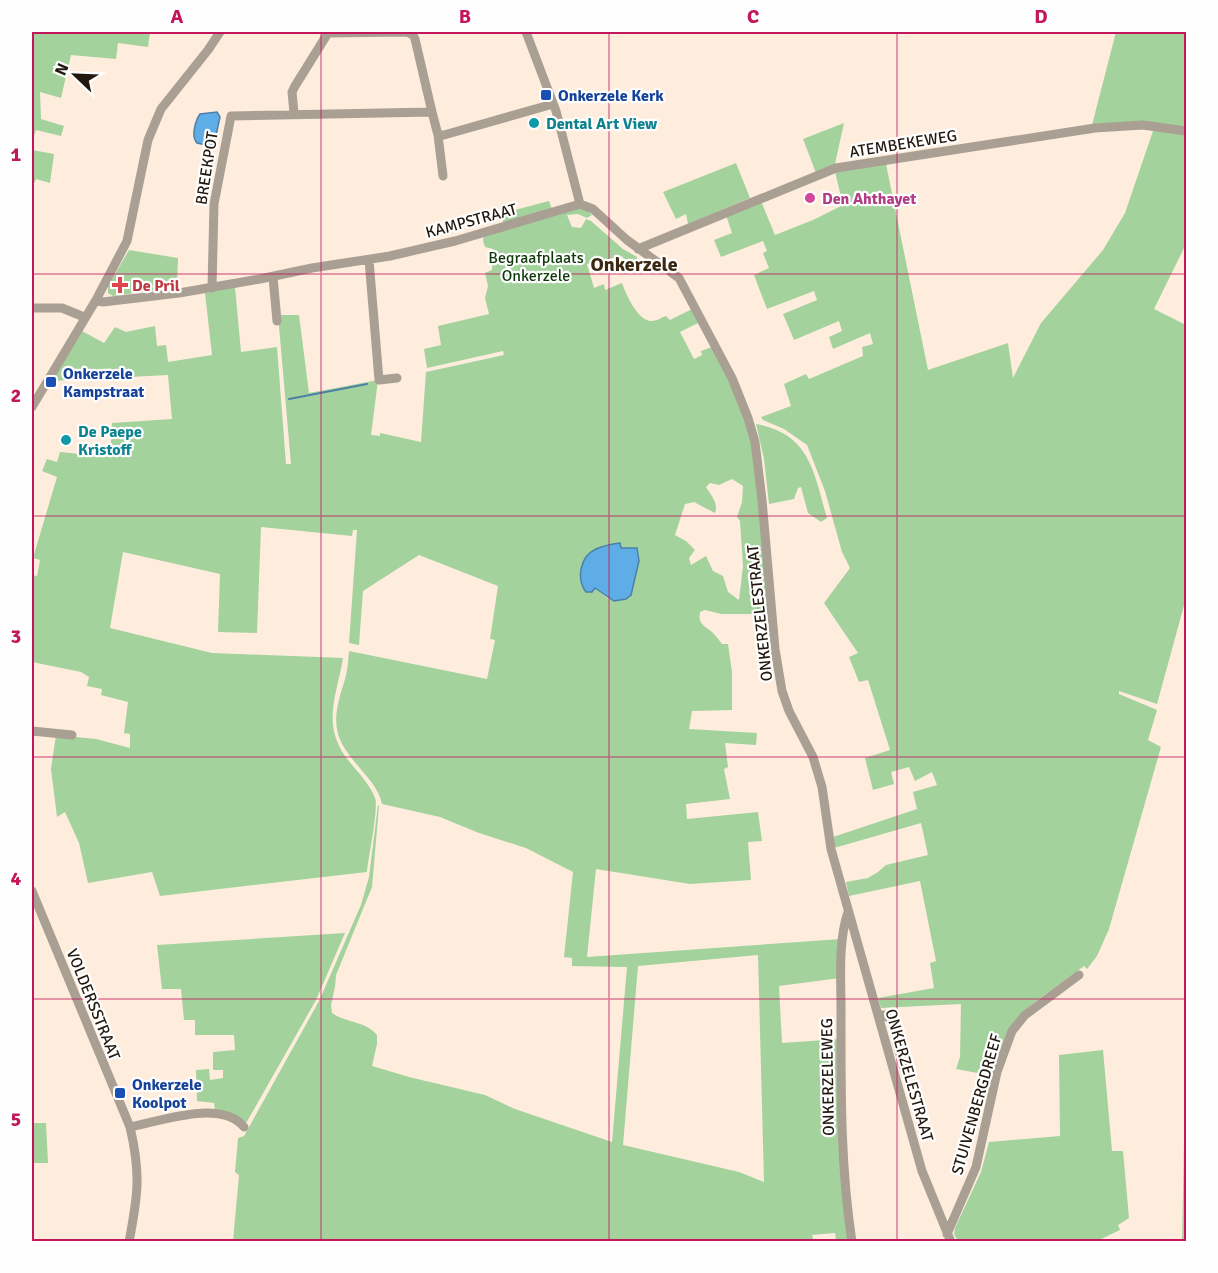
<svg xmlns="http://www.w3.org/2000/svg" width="1218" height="1273" viewBox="0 0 1218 1273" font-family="Signika,sans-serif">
  <rect width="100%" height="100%" fill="#feeddd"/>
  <path fill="#a3d29d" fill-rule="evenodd" d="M 32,32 L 150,32 L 148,47 L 118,43 L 116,59 L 71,55 L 61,98 L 40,92 L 41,119 L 64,126 L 61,136 L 36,130 L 34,136 L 32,135 Z
    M 1116,32 L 1186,32 L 1186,128 L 1160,123 L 1092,125 Z
    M 844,123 L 835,164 L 833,167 L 816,173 L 803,139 Z
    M 1154,128 L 1186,135 L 1186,244 L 1154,309 L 1186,325 L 1186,598 L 1157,704 L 1119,691 L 1119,694 L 1157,710 L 1148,740 L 1161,747 L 1109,929 L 1097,956 L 1087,969 L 1084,966 L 1032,1004 L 1018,1017 L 994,1076 L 956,1069 L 960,1057 L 961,1004 L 881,1008 L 878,998 L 934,988 L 930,963 L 936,961 L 920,881 L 849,896 L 846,882 L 868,878 L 878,872 L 886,865 L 928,855 L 921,823 L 834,848 L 833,837 L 917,809 L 913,792 L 937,785 L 932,772 L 915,781 L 909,767 L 891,772 L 894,784 L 873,790 L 865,758 L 890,750 L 868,680 L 859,682 L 849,657 L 858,653 L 824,603 L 850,568 L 842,552 L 825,491 L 807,445 L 784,429 L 763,420 L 761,417 L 791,406 L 784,384 L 806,374 L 809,379 L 863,356 L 862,347 L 873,344 L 870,333 L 833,349 L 829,337 L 842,331 L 839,321 L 794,340 L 783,314 L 817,300 L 814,291 L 767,309 L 754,275 L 769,268 L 763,253 L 767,251 L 763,241 L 721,257 L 714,240 L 732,233 L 726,215 L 761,201 L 775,235 L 813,220 L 843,205 L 835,172 L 886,164 L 928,370 L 1008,343 L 1013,378 L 1041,323 L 1103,250 L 1125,213 Z
    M 32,150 L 54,154 L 50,183 L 36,179 L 32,188 Z
    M 736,163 L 750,198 L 688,224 L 686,214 L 676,219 L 663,192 Z
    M 549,201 L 552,209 L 578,201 L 592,215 L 587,218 L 578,214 L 567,215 L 572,227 L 581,228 L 586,219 L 591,221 L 623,249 L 637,257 L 637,259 L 625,261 L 622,256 L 587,264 L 594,288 L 604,284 L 605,290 L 622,283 C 626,294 638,322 652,321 C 657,321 662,317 666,316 L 670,320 L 692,309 L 698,323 L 680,332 L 694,359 L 702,355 L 701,351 L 712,347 L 732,381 L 752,433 L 769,614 L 721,614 L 705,610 L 700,612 C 698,625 704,625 712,632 C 716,636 719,640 722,644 L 728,644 L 732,672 L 732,710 L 692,711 L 689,729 L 757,733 L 756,745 L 725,743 L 728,767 L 724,769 L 730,799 L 686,804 L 687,819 L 758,812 L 762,841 L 748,842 L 751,880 L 690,884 L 596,869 L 587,957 L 841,939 L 840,978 L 779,986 L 782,1043 L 839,1039 L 850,1241 L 836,1241 L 835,1233 L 812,1235 L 814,1242 L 233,1241 L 239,1175 L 235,1172 L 238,1138 L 244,1136 L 319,1001 L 361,905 L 369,877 L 378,805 L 379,806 L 372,887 L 336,975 L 335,987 L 331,1005 L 332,1013 C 346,1023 366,1021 377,1035 L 377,1044 L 372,1066 L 409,1077 L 485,1095 L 515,1109 L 612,1142 L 627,967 L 572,966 L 572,958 L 564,957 L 573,872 L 526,848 L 479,833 L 440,817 L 382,804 C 377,777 342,759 337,729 C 334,712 340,696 345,679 C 348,670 348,661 349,651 L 487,679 L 495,640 L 490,639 L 498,586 L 419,555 L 363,591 L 359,645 L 349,643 L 357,530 L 353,530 L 352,536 L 261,527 L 257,633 L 218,632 L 220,574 L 123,552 L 110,628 L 212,653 L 343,658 C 337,695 322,722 345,756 C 355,770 369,782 375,798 C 379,807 368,859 367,872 L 160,896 L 152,872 L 88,883 L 79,843 L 65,812 L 57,817 L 51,769 L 56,735 L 96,739 L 130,748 L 130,734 L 124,733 L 128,702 L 101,695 L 102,689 L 87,686 L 89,677 L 81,672 L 32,662 L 32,575 L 37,576 L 40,560 L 33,558 L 57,477 L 42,471 L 47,459 L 57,462 L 60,452 L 110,457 L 112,423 L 172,419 L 168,375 L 51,381 L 82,331 L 104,343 L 115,327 L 126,332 L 155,326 L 157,346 L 166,345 L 168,362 L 212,355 L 205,293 L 235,287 L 241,352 L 277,347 L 286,464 L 291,464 L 278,315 L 299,315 L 309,393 L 378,380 L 371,435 L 380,436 L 380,433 L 421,442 L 426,372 L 504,355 L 503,351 L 427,368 L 424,349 L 441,345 L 438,326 L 489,314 L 485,298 L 488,286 L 485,273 L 492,270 L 493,249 L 485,247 L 483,241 L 484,235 L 503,229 L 503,218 L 511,211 ZM 732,479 L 743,486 L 742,502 L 737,517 L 740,521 L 743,566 L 739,600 L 728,592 L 723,576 L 713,571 L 706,556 L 691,565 L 689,558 L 695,550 L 686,541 L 675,535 L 685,504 L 694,502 L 715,513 C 719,503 710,494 706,487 L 710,483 L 719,485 ZM 620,543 L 620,548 L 639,555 L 633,589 L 609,599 L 594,588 L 594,550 ZM 758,955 L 764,1182 L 739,1172 L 623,1145 L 638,966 Z
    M 129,250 L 178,258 L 177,287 L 113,296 L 108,293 L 108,286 Z
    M 756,424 C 810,433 814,473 827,518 L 821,522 L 808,513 L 801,487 L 798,488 L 794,499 L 769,504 L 764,459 Z
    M 345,933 L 316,1000 L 245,1125 L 215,1110 L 214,1103 L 197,1101 L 196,1070 L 209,1069 L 210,1080 L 223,1078 L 223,1070 L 213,1070 L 213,1052 L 235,1050 L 234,1035 L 195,1035 L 195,1020 L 184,1020 L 181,989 L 162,989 L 157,945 Z
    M 1103,1050 L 1112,1151 L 1123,1151 L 1129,1218 L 1118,1225 L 1120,1230 L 1097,1241 L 958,1241 L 954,1234 L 955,1228 L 981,1172 L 989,1142 L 1060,1136 L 1059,1055 Z
    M 32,1123 L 46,1123 L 48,1163 L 34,1163 L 32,1197 Z
    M 1184,1140 L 1186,1140 L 1186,1242 L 1182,1241 Z"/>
  <path fill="#5eade7" stroke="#4c80a6" stroke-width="1.5" d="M 217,112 L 220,117 L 214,145 L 211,146 L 197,143 C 191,137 195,121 200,114 Z
    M 620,543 L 621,548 L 637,548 L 639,561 L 631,595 L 626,599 L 614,601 L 595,588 L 592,592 L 586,592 C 576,579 580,556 596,549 C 603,546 612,544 620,543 Z"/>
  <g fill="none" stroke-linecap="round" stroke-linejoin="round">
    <path stroke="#4c80a6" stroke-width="2" d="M 289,399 L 367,384"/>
    <path stroke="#a99f93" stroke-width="9" d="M 526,32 L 556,111 L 580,204
      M 294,113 L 292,92 L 295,86 L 328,33 L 407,32 L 413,35 L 415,39 L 432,112
      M 438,135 L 443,176
      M 580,204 L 593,209 L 627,240 L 679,278 L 732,378 L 748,418 L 755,442 L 762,500 L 775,649 L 782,691 L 789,711 L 813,757 L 822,787 L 831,849 L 922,1171 L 951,1242
      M 638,249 L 836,168 L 1095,128 L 1143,125 L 1186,131
      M 369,260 L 379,380 L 397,378
      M 273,277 L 277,321
      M 212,288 L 214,204 L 231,116 L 432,112 L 438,135 L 444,135 L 553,104
      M 96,300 L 103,302 L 179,293 L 260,279 L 312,268 L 390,256 L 455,241 L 580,204
      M 32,308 L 62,308 L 84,317
      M 32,407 L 96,300 L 127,241 L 148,140 L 161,109 L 208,50 L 220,32
      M 32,731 L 72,735
      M 32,891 L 130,1127 C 141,1174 138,1195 129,1242
      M 848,912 C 838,942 841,977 841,1008 C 841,1086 840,1164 852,1242
      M 878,1015 L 885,1015 L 894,1023 L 897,1044 L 905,1071
      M 130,1127 C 161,1121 221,1099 244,1127
      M 947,1234 L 976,1167 L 997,1072 L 1012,1031 L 1025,1015 L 1079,975"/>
  </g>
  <path fill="none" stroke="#c2185b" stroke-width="1.5" stroke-opacity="0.55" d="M 321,32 L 321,1242M 609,32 L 609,1242M 897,32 L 897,1242M 32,274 L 1186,274M 32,516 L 1186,516M 32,757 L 1186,757M 32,999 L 1186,999"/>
  <g fill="#1a4fb4" stroke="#fefefe" stroke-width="2">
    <rect x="540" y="89" width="12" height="12" rx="3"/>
    <rect x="45" y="376" width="12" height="12" rx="3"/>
    <rect x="114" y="1087" width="12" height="12" rx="3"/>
  </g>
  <g fill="#0f9aa8" stroke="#fefefe" stroke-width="2">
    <circle cx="534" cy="123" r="6"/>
    <circle cx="66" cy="440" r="6"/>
  </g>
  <circle fill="#d1479c" stroke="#fefefe" stroke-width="2" cx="810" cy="198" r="6"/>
  <path fill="#e0444e" stroke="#fefefe" stroke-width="2" d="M117 276h6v6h6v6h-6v6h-6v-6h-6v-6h6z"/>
  <g text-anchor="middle" stroke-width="4.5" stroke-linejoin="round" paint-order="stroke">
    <g font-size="16" font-weight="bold" fill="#164399" stroke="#fefefe" text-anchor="start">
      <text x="558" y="101">Onkerzele Kerk</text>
      <text x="63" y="379">Onkerzele<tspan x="63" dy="18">Kampstraat</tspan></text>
      <text x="132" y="1090">Onkerzele<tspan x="132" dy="18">Koolpot</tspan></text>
    </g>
    <g font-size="16" font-weight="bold" fill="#0d838f" stroke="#fefefe" text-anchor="start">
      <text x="546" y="129">Dental Art View</text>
      <text x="78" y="437">De Paepe<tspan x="78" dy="18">Kristoff</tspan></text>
    </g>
    <g font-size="16" fill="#22180e" stroke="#fefefe">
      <text transform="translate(903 143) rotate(-9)" y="6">ATEMBEKEWEG</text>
      <text transform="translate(206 168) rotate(-81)" y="6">BREEKPOT</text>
      <text transform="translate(471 220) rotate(-15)" y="6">KAMPSTRAAT</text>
      <text transform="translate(759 613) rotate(-96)" y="6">ONKERZELESTRAAT</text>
      <text transform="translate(94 1004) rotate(68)" y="6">VOLDERSSTRAAT</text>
      <text transform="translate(910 1075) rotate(74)" y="6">ONKERZELESTRAAT</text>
      <text transform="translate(827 1077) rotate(-91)" y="6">ONKERZELEWEG</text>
      <text transform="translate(976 1104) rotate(-74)" y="6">STUIVENBERGDREEF</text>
    </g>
    <g font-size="16" font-weight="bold" fill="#b23c85" stroke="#fefefe" text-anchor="start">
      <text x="822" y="204">Den Ahthayet</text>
    </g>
    <g font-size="16" fill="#0f390a" stroke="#fefefe">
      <text x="536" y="263">Begraafplaats<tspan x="536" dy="18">Onkerzele</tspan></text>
    </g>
    <g font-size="16" font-weight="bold" fill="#be3a42" stroke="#fefefe" text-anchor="start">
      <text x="132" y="291">De Pril</text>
    </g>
    <g font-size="20" font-weight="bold" fill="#3d2812" stroke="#fefefe">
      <text x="634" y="271">Onkerzele</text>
    </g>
  </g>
  <rect width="1218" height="1273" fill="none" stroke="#fefefe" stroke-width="66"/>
  <g transform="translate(75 75) rotate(293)" stroke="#fefefe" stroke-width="4.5" paint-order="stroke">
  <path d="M0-4.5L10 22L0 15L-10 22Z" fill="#22180e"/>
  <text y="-9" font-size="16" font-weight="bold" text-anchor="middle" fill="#22180e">N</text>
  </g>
  <rect x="33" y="33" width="1152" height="1207" fill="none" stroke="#c2185b" stroke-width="2"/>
  <g font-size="20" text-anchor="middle" font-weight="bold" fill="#c2185b">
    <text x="177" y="23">A</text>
    <text x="465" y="23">B</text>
    <text x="753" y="23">C</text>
    <text x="1041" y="23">D</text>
    <text x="16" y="161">1</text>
    <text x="16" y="402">2</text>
    <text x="16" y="643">3</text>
    <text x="16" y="885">4</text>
    <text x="16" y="1126">5</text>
  </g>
</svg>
